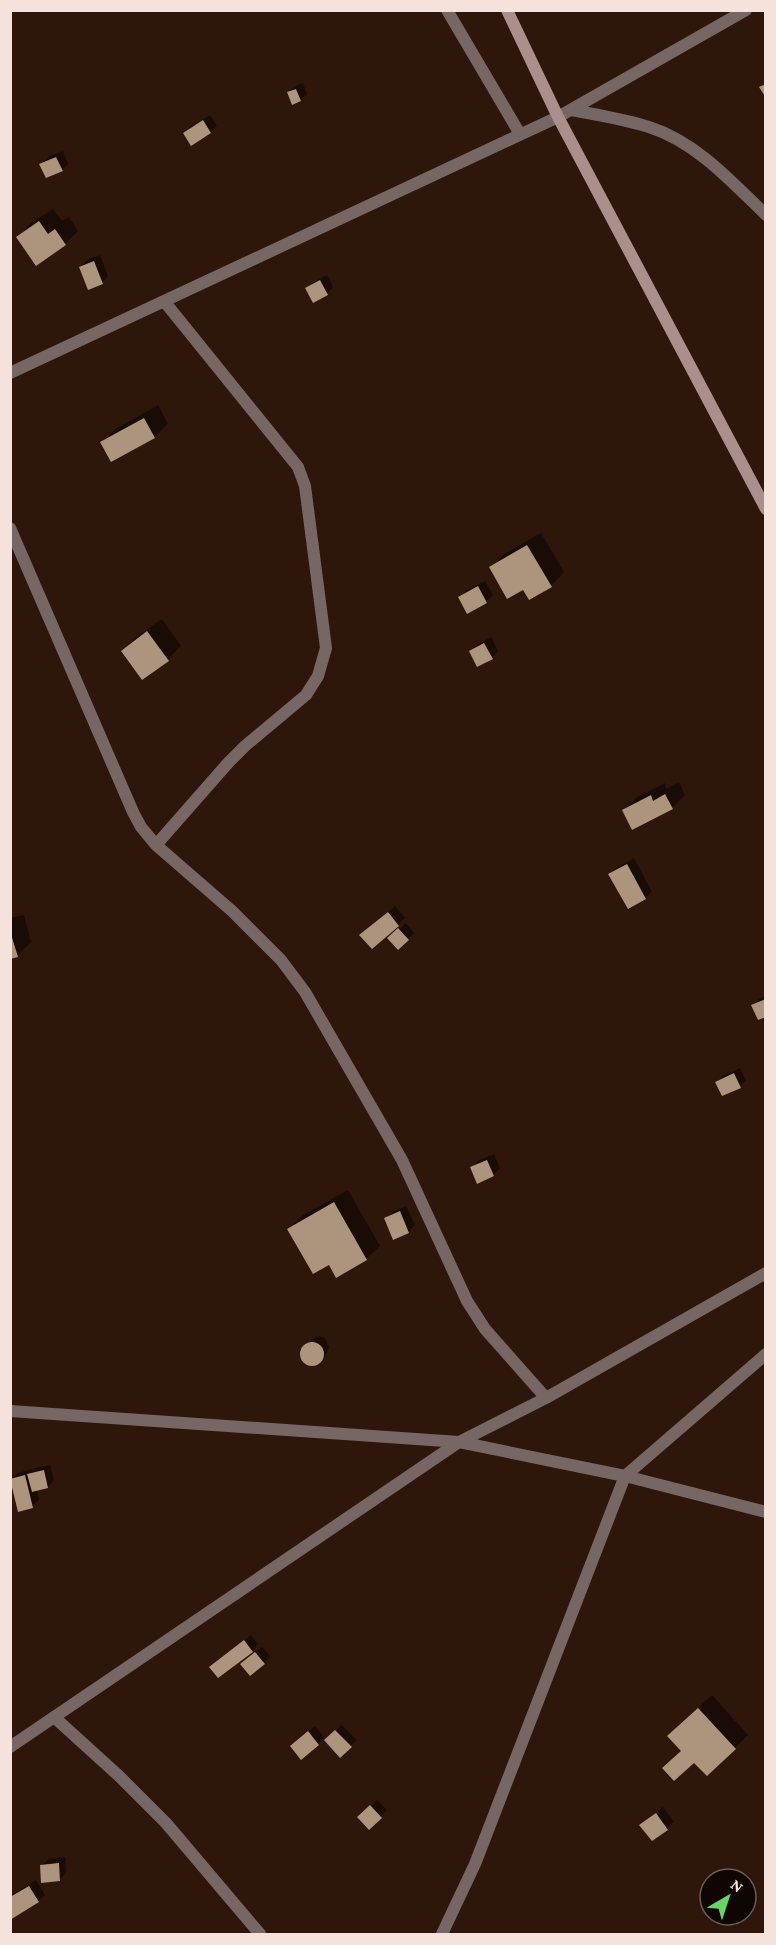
<svg xmlns="http://www.w3.org/2000/svg" width="776" height="1945" viewBox="0 0 776 1945" font-family="'Crimson Pro',serif">
  <rect width="100%" height="100%" fill="#2f160b"/>
  <path fill="#0007" d="M 303,83 L 307,94 L 300,100 L 289,92 L 295,86 Z
    M 210,115 L 217,126 L 210,132 L 185,133 L 191,127 Z
    M 63,151 L 68,164 L 62,170 L 41,164 L 48,157 Z
    M 53,209 L 62,221 L 69,217 L 78,231 L 65,244 L 18,237 L 31,223 Z
    M 100,255 L 108,276 L 102,283 L 81,267 L 87,260 Z
    M 327,275 L 333,287 L 327,294 L 307,289 L 314,282 Z
    M 158,405 L 168,424 L 154,437 L 102,442 L 116,429 Z
    M 541,533 L 564,572 L 551,586 L 524,588 L 491,568 L 504,554 Z
    M 485,581 L 493,595 L 486,602 L 468,612 L 460,598 L 466,591 Z
    M 162,619 L 181,646 L 168,659 L 123,651 L 136,637 Z
    M 491,637 L 498,651 L 492,658 L 470,652 L 477,645 Z
    M 679,782 L 685,795 L 672,808 L 624,810 L 637,797 L 665,783 L 666,789 Z
    M 634,858 L 652,892 L 645,898 L 610,874 L 617,868 Z
    M 395,906 L 405,918 L 372,947 L 368,929 Z
    M 24,915 L 31,942 L 17,956 L 10,957 L 10,918 Z
    M 406,923 L 414,933 L 398,948 L 396,932 Z
    M 766,996 L 766,1016 L 753,1005 L 759,999 Z
    M 740,1068 L 746,1080 L 740,1086 L 717,1082 L 723,1076 Z
    M 494,1154 L 500,1168 L 493,1175 L 472,1167 L 478,1161 Z
    M 348,1190 L 380,1246 L 366,1259 L 329,1263 L 289,1229 L 303,1215 Z
    M 406,1206 L 415,1225 L 408,1232 L 386,1218 L 393,1212 Z
    M 319,1336 L 325,1338 L 329,1347 L 327,1353 L 320,1360 L 310,1364 L 305,1361 L 302,1352 L 312,1339 Z
    M 50,1465 L 54,1480 L 48,1487 L 37,1490 L 39,1500 L 32,1506 L 11,1479 L 18,1473 L 32,1469 L 32,1471 L 36,1468 Z
    M 251,1635 L 258,1644 L 252,1651 L 211,1667 Z
    M 262,1647 L 270,1656 L 264,1663 L 249,1658 Z
    M 712,1695 L 748,1735 L 735,1748 L 682,1751 L 683,1722 Z
    M 342,1725 L 357,1740 L 340,1755 L 324,1738 L 318,1744 L 298,1740 L 315,1726 L 326,1740 Z
    M 377,1800 L 387,1810 L 369,1828 L 359,1817 Z
    M 663,1807 L 674,1822 L 652,1839 L 641,1825 Z
    M 65,1857 L 66,1873 L 59,1880 L 42,1865 L 49,1859 Z
    M 36,1880 L 45,1895 L 38,1901 L 10,1918 L 10,1896 Z"/>
  <path fill="#ad947d" d="M 766,84 L 766,98 L 759,87 Z
    M 296,89 L 301,101 L 292,105 L 287,92 Z
    M 203,120 L 211,133 L 191,146 L 183,133 Z
    M 56,157 L 63,171 L 46,178 L 39,164 Z
    M 39,221 L 48,234 L 55,229 L 66,245 L 36,266 L 16,237 Z
    M 94,261 L 103,284 L 88,290 L 79,267 Z
    M 320,280 L 328,295 L 313,303 L 305,288 Z
    M 144,418 L 155,438 L 111,462 L 100,442 Z
    M 527,545 L 552,587 L 529,600 L 523,590 L 507,599 L 489,567 Z
    M 478,586 L 487,603 L 467,614 L 458,597 Z
    M 147,631 L 169,661 L 142,680 L 121,651 Z
    M 484,643 L 493,659 L 477,667 L 469,651 Z
    M 665,794 L 673,809 L 632,830 L 622,810 L 651,795 L 653,801 Z
    M 627,864 L 646,899 L 628,909 L 608,874 Z
    M 388,912 L 399,926 L 372,949 L 359,935 Z
    M 398,928 L 409,940 L 398,950 L 387,938 Z
    M 10,931 L 18,957 L 10,959 Z
    M 766,999 L 766,1017 L 758,1020 L 751,1005 Z
    M 734,1073 L 741,1088 L 722,1096 L 715,1082 Z
    M 487,1160 L 494,1176 L 477,1184 L 470,1167 Z
    M 334,1202 L 367,1260 L 336,1278 L 329,1265 L 313,1274 L 287,1229 Z
    M 400,1211 L 409,1233 L 393,1240 L 384,1218 Z
    M300 1354a12 12 0 1 1 24 0a12 12 0 1 1-24 0Z
    M 44,1470 L 48,1488 L 32,1492 L 27,1474 Z
    M 25,1475 L 33,1508 L 18,1512 L 10,1479 Z
    M 244,1640 L 253,1652 L 218,1678 L 209,1667 Z
    M 255,1652 L 265,1664 L 250,1676 L 240,1664 Z
    M 698,1708 L 736,1749 L 707,1776 L 694,1763 L 674,1781 L 662,1768 L 681,1751 L 667,1736 Z
    M 335,1730 L 352,1747 L 340,1758 L 324,1740 Z
    M 308,1731 L 319,1745 L 301,1760 L 290,1746 Z
    M 370,1805 L 382,1818 L 369,1830 L 357,1817 Z
    M 656,1813 L 668,1830 L 652,1841 L 639,1825 Z
    M 59,1863 L 60,1881 L 41,1883 L 40,1865 Z
    M 29,1886 L 39,1902 L 10,1920 L 10,1897 Z"/>
  <g fill="none" stroke-linecap="round" stroke-linejoin="round">
    <path stroke="#766664" stroke-width="12" d="M 447,10 L 520,134
      M 572,110 C 597,115 624,119 649,127 C 696,142 731,181 766,215
      M 10,373 L 558,117 L 746,10
      M 10,528 L 133,812 L 141,827 L 156,845 L 232,911 L 281,960 L 305,992 L 402,1160 L 467,1301 L 485,1329 L 546,1398
      M 156,845 L 228,763 L 245,746 L 306,695 L 318,676 L 326,648 L 305,486 L 298,467 L 164,301
      M 10,1411 L 459,1442 L 625,1476 L 766,1512
      M 54,1717 L 119,1776 L 166,1823 L 260,1934
      M 10,1747 L 459,1442 L 546,1398 L 766,1273
      M 442,1934 L 475,1864 L 625,1476 L 766,1354"/>
    <path stroke="#aa8f8d" stroke-width="12" d="M 507,10 L 558,117 L 766,509"/>
  </g>
  <rect width="776" height="1945" fill="none" stroke="#f4e2db" stroke-width="24"/>
  <g transform="translate(728 1897) rotate(39)"><circle r="28" fill="#0f0503" stroke="#6b5d59" stroke-width="1.5"/>
  <path d="M0-4.5L10 22L0 15L-10 22Z" fill="#69d465"/>
  <text y="-9" font-size="16" font-weight="bold" text-anchor="middle" fill="#f4e2db">N</text>
  </g>
</svg>
